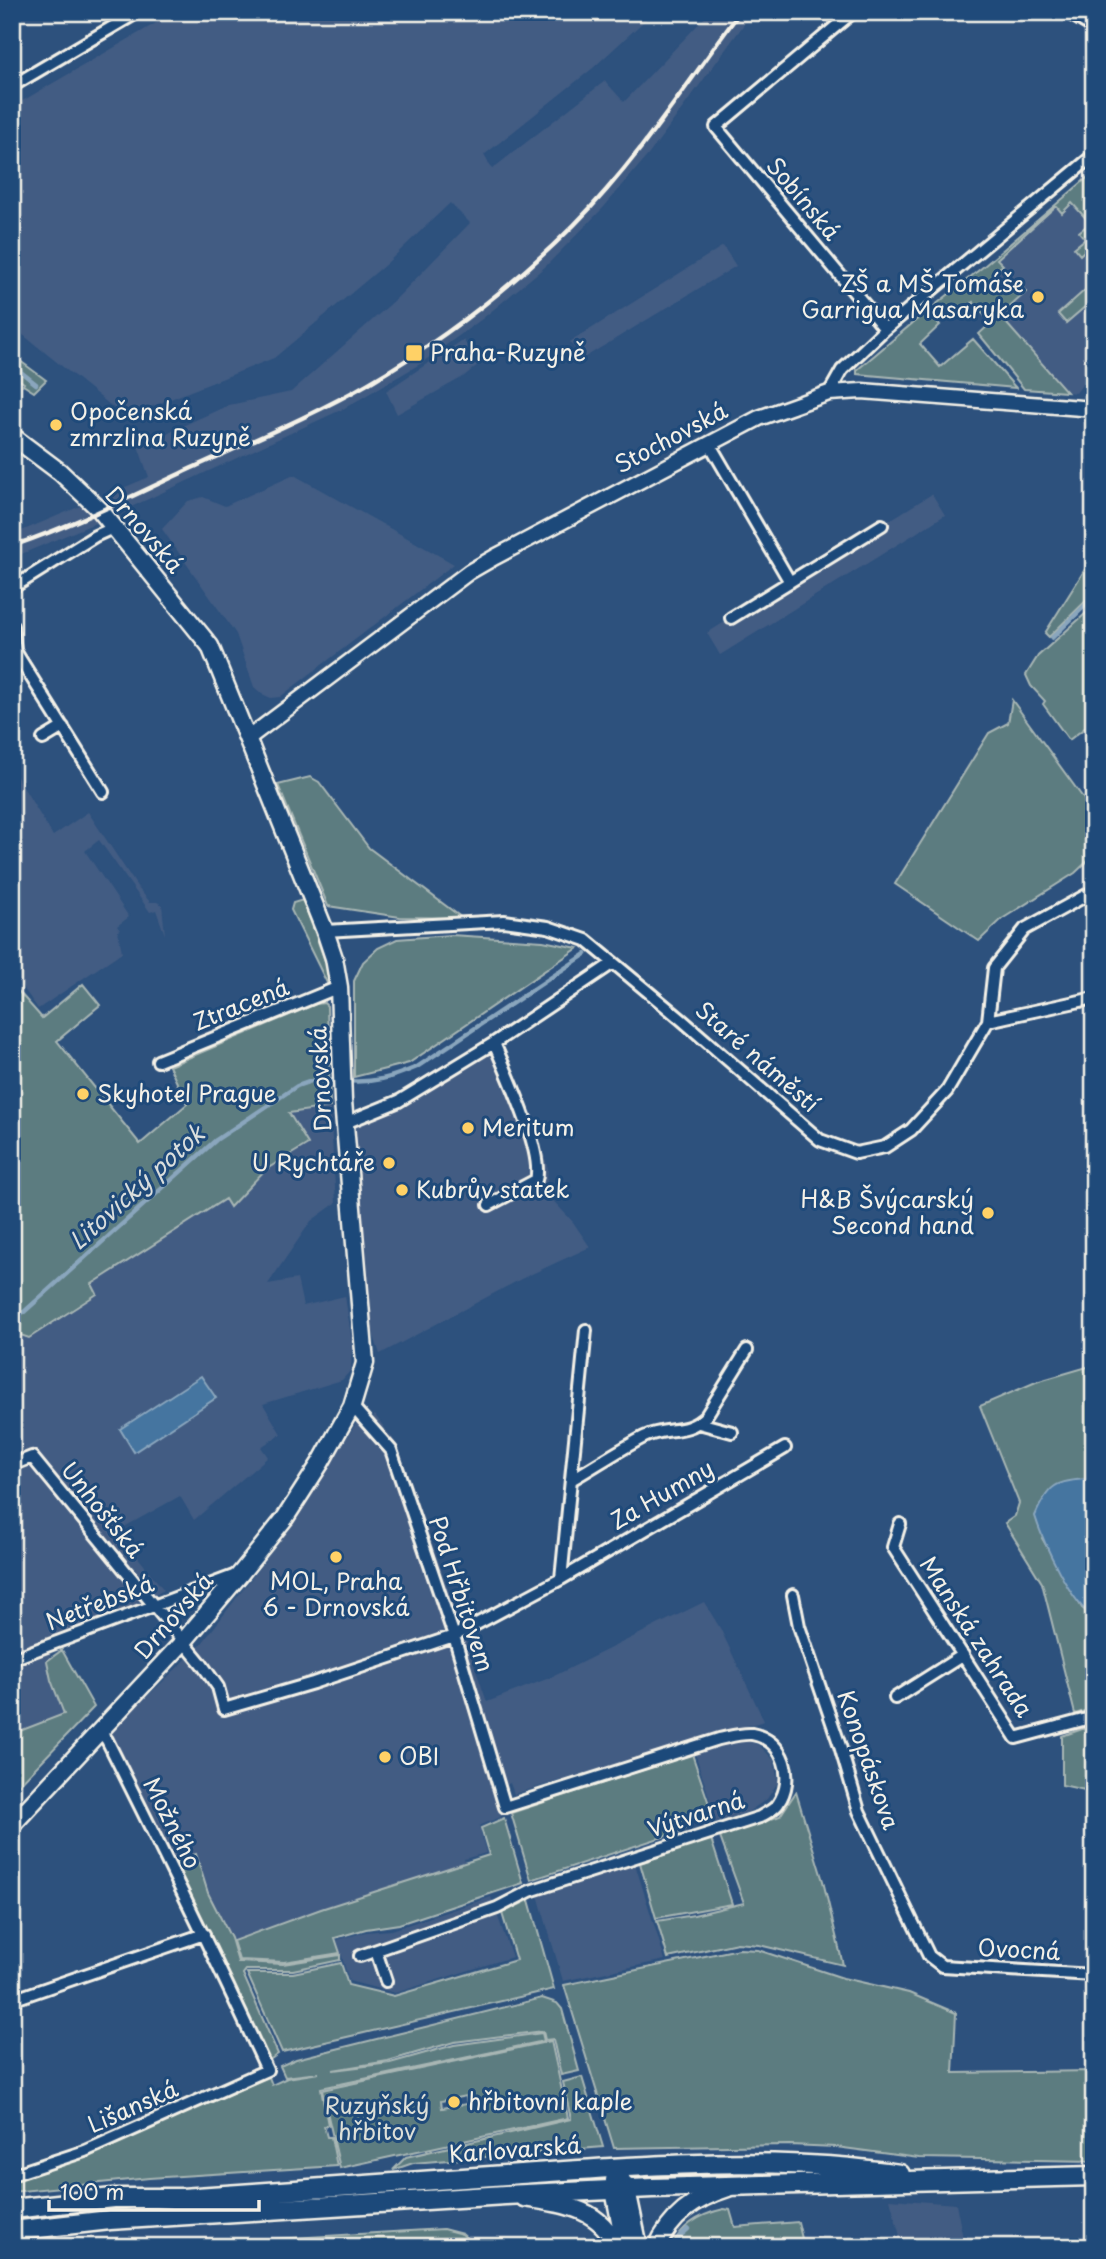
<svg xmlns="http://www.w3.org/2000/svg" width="1106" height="2259" viewBox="0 0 1106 2259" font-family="'Playpen Sans',sans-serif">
  <rect width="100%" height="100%" fill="#2d517d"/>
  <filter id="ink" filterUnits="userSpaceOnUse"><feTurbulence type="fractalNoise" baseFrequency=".0143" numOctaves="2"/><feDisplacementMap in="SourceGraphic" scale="14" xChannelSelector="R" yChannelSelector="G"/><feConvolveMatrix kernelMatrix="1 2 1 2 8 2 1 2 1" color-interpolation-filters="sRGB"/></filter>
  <g filter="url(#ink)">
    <path fill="#425c83" d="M 175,12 L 654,12 L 593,68 L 484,155 L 492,169 L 605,81 L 624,102 L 710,12 L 753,12 L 649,154 L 604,207 L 546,266 L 482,319 L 420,364 L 343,409 L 105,519 L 12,558 L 12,535 L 149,477 L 138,446 L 229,405 L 291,392 L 395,300 L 470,223 L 450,203 L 386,264 L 274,358 L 125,417 L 12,326 L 12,107 Z
      M 1094,172 L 1094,369 L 1076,393 L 1067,392 L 966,279 L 984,266 Z
      M 723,246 L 736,266 L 582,359 L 570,342 Z
      M 463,340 L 480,363 L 463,377 L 397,414 L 386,391 Z
      M 294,475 L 454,564 L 280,697 L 271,698 L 262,694 L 254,687 L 236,634 L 162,529 L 188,501 L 203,497 L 225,506 Z
      M 932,494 L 945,515 L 720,655 L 707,633 Z
      M 12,769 L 53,836 L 88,812 L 138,888 L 150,902 L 157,902 L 162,905 L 165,935 L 156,910 L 150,912 L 99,840 L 85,851 L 129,917 L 117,926 L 120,930 L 118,931 L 122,952 L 38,1009 L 12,972 Z
      M 496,1032 L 518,1081 L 536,1137 L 544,1155 L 548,1169 L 546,1193 L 573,1222 L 590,1247 L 521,1279 L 380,1354 L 368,1319 L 351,1112 L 400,1092 Z
      M 330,1107 L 336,1203 L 311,1221 L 268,1284 L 297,1279 L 303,1306 L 345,1296 L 352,1341 L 351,1370 L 342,1380 L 263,1404 L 281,1434 L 261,1447 L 268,1457 L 194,1520 L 180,1496 L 117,1531 L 164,1590 L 120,1613 L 63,1632 L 47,1661 L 51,1680 L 64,1714 L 12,1734 L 12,1332 L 30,1338 L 97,1294 L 91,1284 L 225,1199 L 231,1207 L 265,1170 L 288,1112 Z
      M 375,1415 L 398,1446 L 487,1702 L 552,1677 L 704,1602 L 720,1628 L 764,1721 L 514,1794 L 510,1783 L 493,1791 L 501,1817 L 479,1826 L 486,1853 L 464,1859 L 465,1863 L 321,1909 L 233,1941 L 208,1893 L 196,1855 L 174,1861 L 110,1732 L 200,1646 L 279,1542 L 357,1422 L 364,1429 Z
      M 745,1739 L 760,1746 L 774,1760 L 778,1782 L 767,1799 L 748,1812 L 696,1828 L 714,1813 L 695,1753 L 721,1743 Z
      M 635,1864 L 665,1960 L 563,1981 L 538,1895 Z
      M 491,1897 L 512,1957 L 395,1993 L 349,1981 L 337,1940 L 365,1932 L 392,1930 Z
      M 890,2199 L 956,2204 L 963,2238 L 974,2247 L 903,2247 Z"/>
    <path fill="#5b7b80" stroke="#a8b6b4" stroke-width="2" fill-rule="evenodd" d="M 1094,172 L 1094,243 L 1087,249 L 1084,249 L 1084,251 L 1080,255 L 1074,248 L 1085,239 L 1079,232 L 1090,223 L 1072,203 L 1062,213 L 1056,206 L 997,259 L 1003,265 L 992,274 L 1009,294 L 1020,285 L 1026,292 L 1000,316 L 1067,392 L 1024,389 L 979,334 L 991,323 L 973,302 L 962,311 L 959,308 L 947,319 L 934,306 L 984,266 Z
      M 1094,282 L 1094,299 L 1066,323 L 1058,314 Z
      M 927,311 L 940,325 L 920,344 L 940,367 L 973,339 L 1016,388 L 857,374 L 857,370 Z
      M 12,355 L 46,380 L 34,392 L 23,385 L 24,383 L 18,379 L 12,387 Z
      M 1094,555 L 1094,593 L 1049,637 L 1045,633 Z
      M 1094,606 L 1094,721 L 1069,740 L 1043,704 L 1045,701 L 1031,686 L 1026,675 L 1038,656 Z
      M 1012,700 L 1094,813 L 1094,855 L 1075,873 L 1002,919 L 979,941 L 895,884 L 989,733 L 1008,723 Z
      M 310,777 L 319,782 L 369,848 L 462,918 L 400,917 L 328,906 L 278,785 Z
      M 303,900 L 330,975 L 327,983 L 291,910 L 293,903 Z
      M 451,935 L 543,941 L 578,948 L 409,1063 L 354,1077 L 354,981 L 363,962 L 378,948 L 397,939 Z
      M 12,984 L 42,1018 L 83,984 L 100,1005 L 57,1041 L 140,1144 L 187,1104 L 169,1066 L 316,1004 L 324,1003 L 327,1006 L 330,1107 L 289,1113 L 308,1144 L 265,1170 L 230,1207 L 225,1199 L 92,1284 L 97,1294 L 29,1338 L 12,1332 Z
      M 1094,1365 L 1094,1481 L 1090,1479 L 1042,1538 L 1082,1608 L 1094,1617 L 1094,1708 L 1075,1714 L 1042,1583 L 1005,1523 L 1015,1516 L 1019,1503 L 980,1406 L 1036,1382 Z
      M 62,1650 L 94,1707 L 12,1792 L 12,1734 L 64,1714 L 51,1680 L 47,1661 Z
      M 1094,1725 L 1094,1792 L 1062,1785 L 1062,1736 Z
      M 692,1754 L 710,1807 L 691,1818 L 684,1830 L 531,1880 L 511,1813 Z
      M 796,1792 L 823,1881 L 843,1965 L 759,1945 L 737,1943 L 668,1958 L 657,1921 L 694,1915 L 744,1903 L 720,1837 L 780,1816 Z
      M 504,1818 L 523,1883 L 399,1924 L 366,1929 L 335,1938 L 340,1953 L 284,1962 L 239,1960 L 233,1941 L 321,1909 L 489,1855 L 481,1828 Z
      M 711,1839 L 732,1904 L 656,1918 L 640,1863 Z
      M 196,1854 L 208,1893 L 231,1938 L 238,1962 L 283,1964 L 340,1955 L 340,1960 L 293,1970 L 246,1970 L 243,1974 L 278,2054 L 268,2061 L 174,1861 Z
      M 529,1900 L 554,1989 L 282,2052 L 247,1973 L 293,1973 L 341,1963 L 348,1985 L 394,1996 L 516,1960 L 502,1913 Z
      M 739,1949 L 758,1950 L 843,1978 L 909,1993 L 956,2013 L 953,2073 L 1094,2071 L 1094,2161 L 919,2158 L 836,2147 L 790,2145 L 614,2148 L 564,1985 Z
      M 542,1998 L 557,2003 L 562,2009 L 579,2071 L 561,2075 L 553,2039 L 545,2040 L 543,2031 L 454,2042 L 388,2061 L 333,2070 L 390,2063 L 454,2045 L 542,2033 L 544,2041 L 321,2088 L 328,2125 L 324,2126 L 327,2137 L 331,2137 L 337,2166 L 149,2178 L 12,2192 L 12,2179 L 86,2156 L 269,2077 L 272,2085 L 287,2078 L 319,2073 L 285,2077 L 280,2066 L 296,2059 Z
      M 551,2041 L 568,2118 L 340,2168 L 322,2090 ZM 466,2096 L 467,2104 L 442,2108 L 441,2101 Z
      M 582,2077 L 603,2147 L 413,2163 L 393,2170 L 406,2157 L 571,2119 L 563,2082 Z
      M 724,2209 L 730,2210 L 735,2227 L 798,2222 L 804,2247 L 672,2247 C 681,2224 701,2214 724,2209 Z
      M 443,2229 L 462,2234 L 477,2247 L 144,2247 Z"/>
    <path fill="#4474a0" stroke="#8aa6bd" stroke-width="2" d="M 201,1376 L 216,1398 L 134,1452 L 120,1429 Z
      M 1090,1479 L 1094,1481 L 1094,1617 C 1071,1604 1043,1542 1035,1516 C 1048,1485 1056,1480 1090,1479 Z"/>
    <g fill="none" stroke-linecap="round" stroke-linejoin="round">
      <path stroke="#8aa6bd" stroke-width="4.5" d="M 12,365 L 36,384
        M 1052,638 L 1094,597
        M 346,1081 C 374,1083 391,1078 417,1067 L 586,954
        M 12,1314 L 24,1312 L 216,1140 L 297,1086 L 317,1079 L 337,1081
        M 677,2247 L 680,2236 L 688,2229"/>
      <defs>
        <path id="minor" d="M 853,12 L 716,127 L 885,329
          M 1067,12 L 1094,28
          M 12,86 L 138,12
          M 829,393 L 842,370 L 885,329 L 1094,155
          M 709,443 L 790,582
          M 12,588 L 95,536 L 115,527
          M 731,618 L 882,525
          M 12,626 L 15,651 L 103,792
          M 43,739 L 63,727
          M 325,931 L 504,921 L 548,927 L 586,940 L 682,1020 L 820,1140 L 856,1153 L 885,1147 L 911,1130 L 947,1091 L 988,1021 L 994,968 L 1025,929 L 1094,891
          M 988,1021 L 1094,998
          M 158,1061 L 339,987
          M 345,1123 L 399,1101 L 494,1043 L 613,963
          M 489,1205 L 536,1180 C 544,1152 506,1072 494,1043
          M 352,1406 L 391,1450 L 454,1636 L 505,1807 L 719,1739 C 729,1737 741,1733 752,1734 C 784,1740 796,1778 778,1804 C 774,1810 766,1813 760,1817 L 530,1891 L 497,1908 L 360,1956
          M 699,1423 L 732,1432
          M 12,1465 L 32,1457 L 201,1663 L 218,1687 L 224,1709 L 313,1683 L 454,1636 L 561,1579 L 785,1448
          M 571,1480 C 595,1466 619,1450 644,1437 C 666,1426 686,1436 706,1416 L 747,1350
          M 900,1524 L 893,1547 L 1016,1738 L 1094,1717
          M 561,1579 L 586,1330
          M 793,1595 L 799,1626 L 840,1746 L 859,1811 L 929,1956 L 942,1966 L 1094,1975
          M 12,1659 L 239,1574
          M 895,1698 L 963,1655
          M 376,1951 L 386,1981
          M 12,2000 L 204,1934
          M 12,2175 L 85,2151 L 267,2070 C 216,1959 162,1850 107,1740 L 100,1732
          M 12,2219 L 17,2230 L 20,2247"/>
        <path id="tertiary" d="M 247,739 L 469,572 L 495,557 L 759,418 L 829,393 L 862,391 L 1094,409"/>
        <path id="secondary" d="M 12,436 L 60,472 L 100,510 L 210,646 L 325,931 L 334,958 L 339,987 L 343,1101 L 365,1363 L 352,1406 L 321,1462 L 285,1518 L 241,1573 L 183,1642 L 12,1825
          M 615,2167 L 627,2190 L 639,2247
          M 614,2180 L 614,2190 L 625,2247
          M 524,2198 C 562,2204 600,2207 617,2247
          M 657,2247 C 671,2215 696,2198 728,2188"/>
        <path id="primary" d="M 12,2209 L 113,2198 L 182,2198 C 294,2190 407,2182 520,2174 C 646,2165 774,2155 900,2174
          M 12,2231 L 110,2220 L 505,2195 L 652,2188 L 1094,2176"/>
      </defs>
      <use href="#minor" stroke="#f4f1e8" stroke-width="16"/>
      <use href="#tertiary" stroke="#f4f1e8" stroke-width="19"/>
      <use href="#secondary" stroke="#f4f1e8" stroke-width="21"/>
      <use href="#primary" stroke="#f4f1e8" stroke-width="23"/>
      <use href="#minor" stroke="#1f4a7a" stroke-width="10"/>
      <use href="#tertiary" stroke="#1f4a7a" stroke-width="14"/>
      <use href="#secondary" stroke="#1f4a7a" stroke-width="16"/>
      <use href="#primary" stroke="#1f4a7a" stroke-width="18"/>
      <path stroke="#f4f1e8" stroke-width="4.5" d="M 12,546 C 74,525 133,496 192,468 C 251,441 312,416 369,383 C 444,339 513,286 574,225 C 638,160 686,85 740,12"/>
    </g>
  </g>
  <g fill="#ffd166" stroke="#1f4a7a" stroke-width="2.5">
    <circle cx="1038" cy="297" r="7"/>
    <rect x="405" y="344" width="18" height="18" rx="3.5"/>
    <circle cx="56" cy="425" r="7"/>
    <circle cx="83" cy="1094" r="7"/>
    <circle cx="468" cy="1128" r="7"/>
    <circle cx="389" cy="1163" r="7"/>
    <circle cx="402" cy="1190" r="7"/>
    <circle cx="988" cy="1213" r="7"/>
    <circle cx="336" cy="1557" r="7"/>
    <circle cx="385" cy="1757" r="7"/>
    <circle cx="454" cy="2102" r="7"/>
  </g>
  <g text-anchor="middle" stroke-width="6" stroke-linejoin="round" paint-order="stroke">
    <g font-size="23" fill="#f4f1e8" stroke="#1f4a7a">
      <text transform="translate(803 199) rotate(50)" y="8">Sobínská</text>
      <text transform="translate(671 438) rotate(-28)" y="8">Stochovská</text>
      <text transform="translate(144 530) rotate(49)" y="8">Drnovská</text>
      <text transform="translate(241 1005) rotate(-22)" y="8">Ztracená</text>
      <text transform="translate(757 1057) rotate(41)" y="8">Staré náměstí</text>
      <text transform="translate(321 1079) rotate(-93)" y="8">Drnovská</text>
      <text transform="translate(662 1495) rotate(-30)" y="8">Za Humny</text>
      <text transform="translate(102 1510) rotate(51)" y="8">Unhošťská</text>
      <text transform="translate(461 1594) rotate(72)" y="8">Pod Hřbitovem</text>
      <text transform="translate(100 1603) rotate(-21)" y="8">Netřebská</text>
      <text transform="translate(174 1616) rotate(-49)" y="8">Drnovská</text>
      <text transform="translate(976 1637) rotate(57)" y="8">Manská zahrada</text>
      <text transform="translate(868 1760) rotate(71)" y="8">Konopáskova</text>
      <text transform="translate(696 1815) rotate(-18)" y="8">Výtvarná</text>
      <text transform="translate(172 1823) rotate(63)" y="8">Možného</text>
      <text transform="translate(1019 1950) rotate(3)" y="8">Ovocná</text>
      <text transform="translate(133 2107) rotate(-24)" y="8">Lišanská</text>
      <text transform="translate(515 2150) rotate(-4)" y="8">Karlovarská</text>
    </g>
    <g font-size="23" fill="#f4f1e8" stroke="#1f4a7a" text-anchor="start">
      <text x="1024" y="292" text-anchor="end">ZŠ a MŠ Tomáše<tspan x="1024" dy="26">Garrigua Masaryka</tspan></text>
      <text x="430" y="361">Praha-Ruzyně</text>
      <text x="70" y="420">Opočenská<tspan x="70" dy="26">zmrzlina Ruzyně</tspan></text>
      <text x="97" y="1102">Skyhotel Prague</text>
      <text x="482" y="1136">Meritum</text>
      <text x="375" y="1171" text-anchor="end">U Rychtáře</text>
      <text x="416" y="1198">Kubrův statek</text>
      <text x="974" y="1208" text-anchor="end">H&amp;B Švýcarský<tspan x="974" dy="26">Second hand</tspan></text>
      <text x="336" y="1590" text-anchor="middle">MOL, Praha<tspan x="336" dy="26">6 - Drnovská</tspan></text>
      <text x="399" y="1765">OBI</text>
      <text x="468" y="2110">hřbitovní kaple</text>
    </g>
    <g font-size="23" fill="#dddfd8" stroke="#1f4a7a">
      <text x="377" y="2114">Ruzyňský<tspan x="377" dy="26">hřbitov</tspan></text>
    </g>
    <g font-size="24" font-style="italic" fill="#dadedd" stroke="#1f4a7a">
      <text transform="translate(137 1188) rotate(-42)" y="8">Litovický potok</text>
    </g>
  </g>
  <rect width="1106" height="2259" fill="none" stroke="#1f4a7a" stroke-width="42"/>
  <rect x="21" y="21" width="1064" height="2217" fill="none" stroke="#f4f1e8" stroke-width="2.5" filter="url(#ink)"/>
  <path d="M49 2200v10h210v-10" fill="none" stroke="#f4f1e8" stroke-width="3.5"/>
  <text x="60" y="2200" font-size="21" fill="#f4f1e8" stroke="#1f4a7a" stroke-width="5" paint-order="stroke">100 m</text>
</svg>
